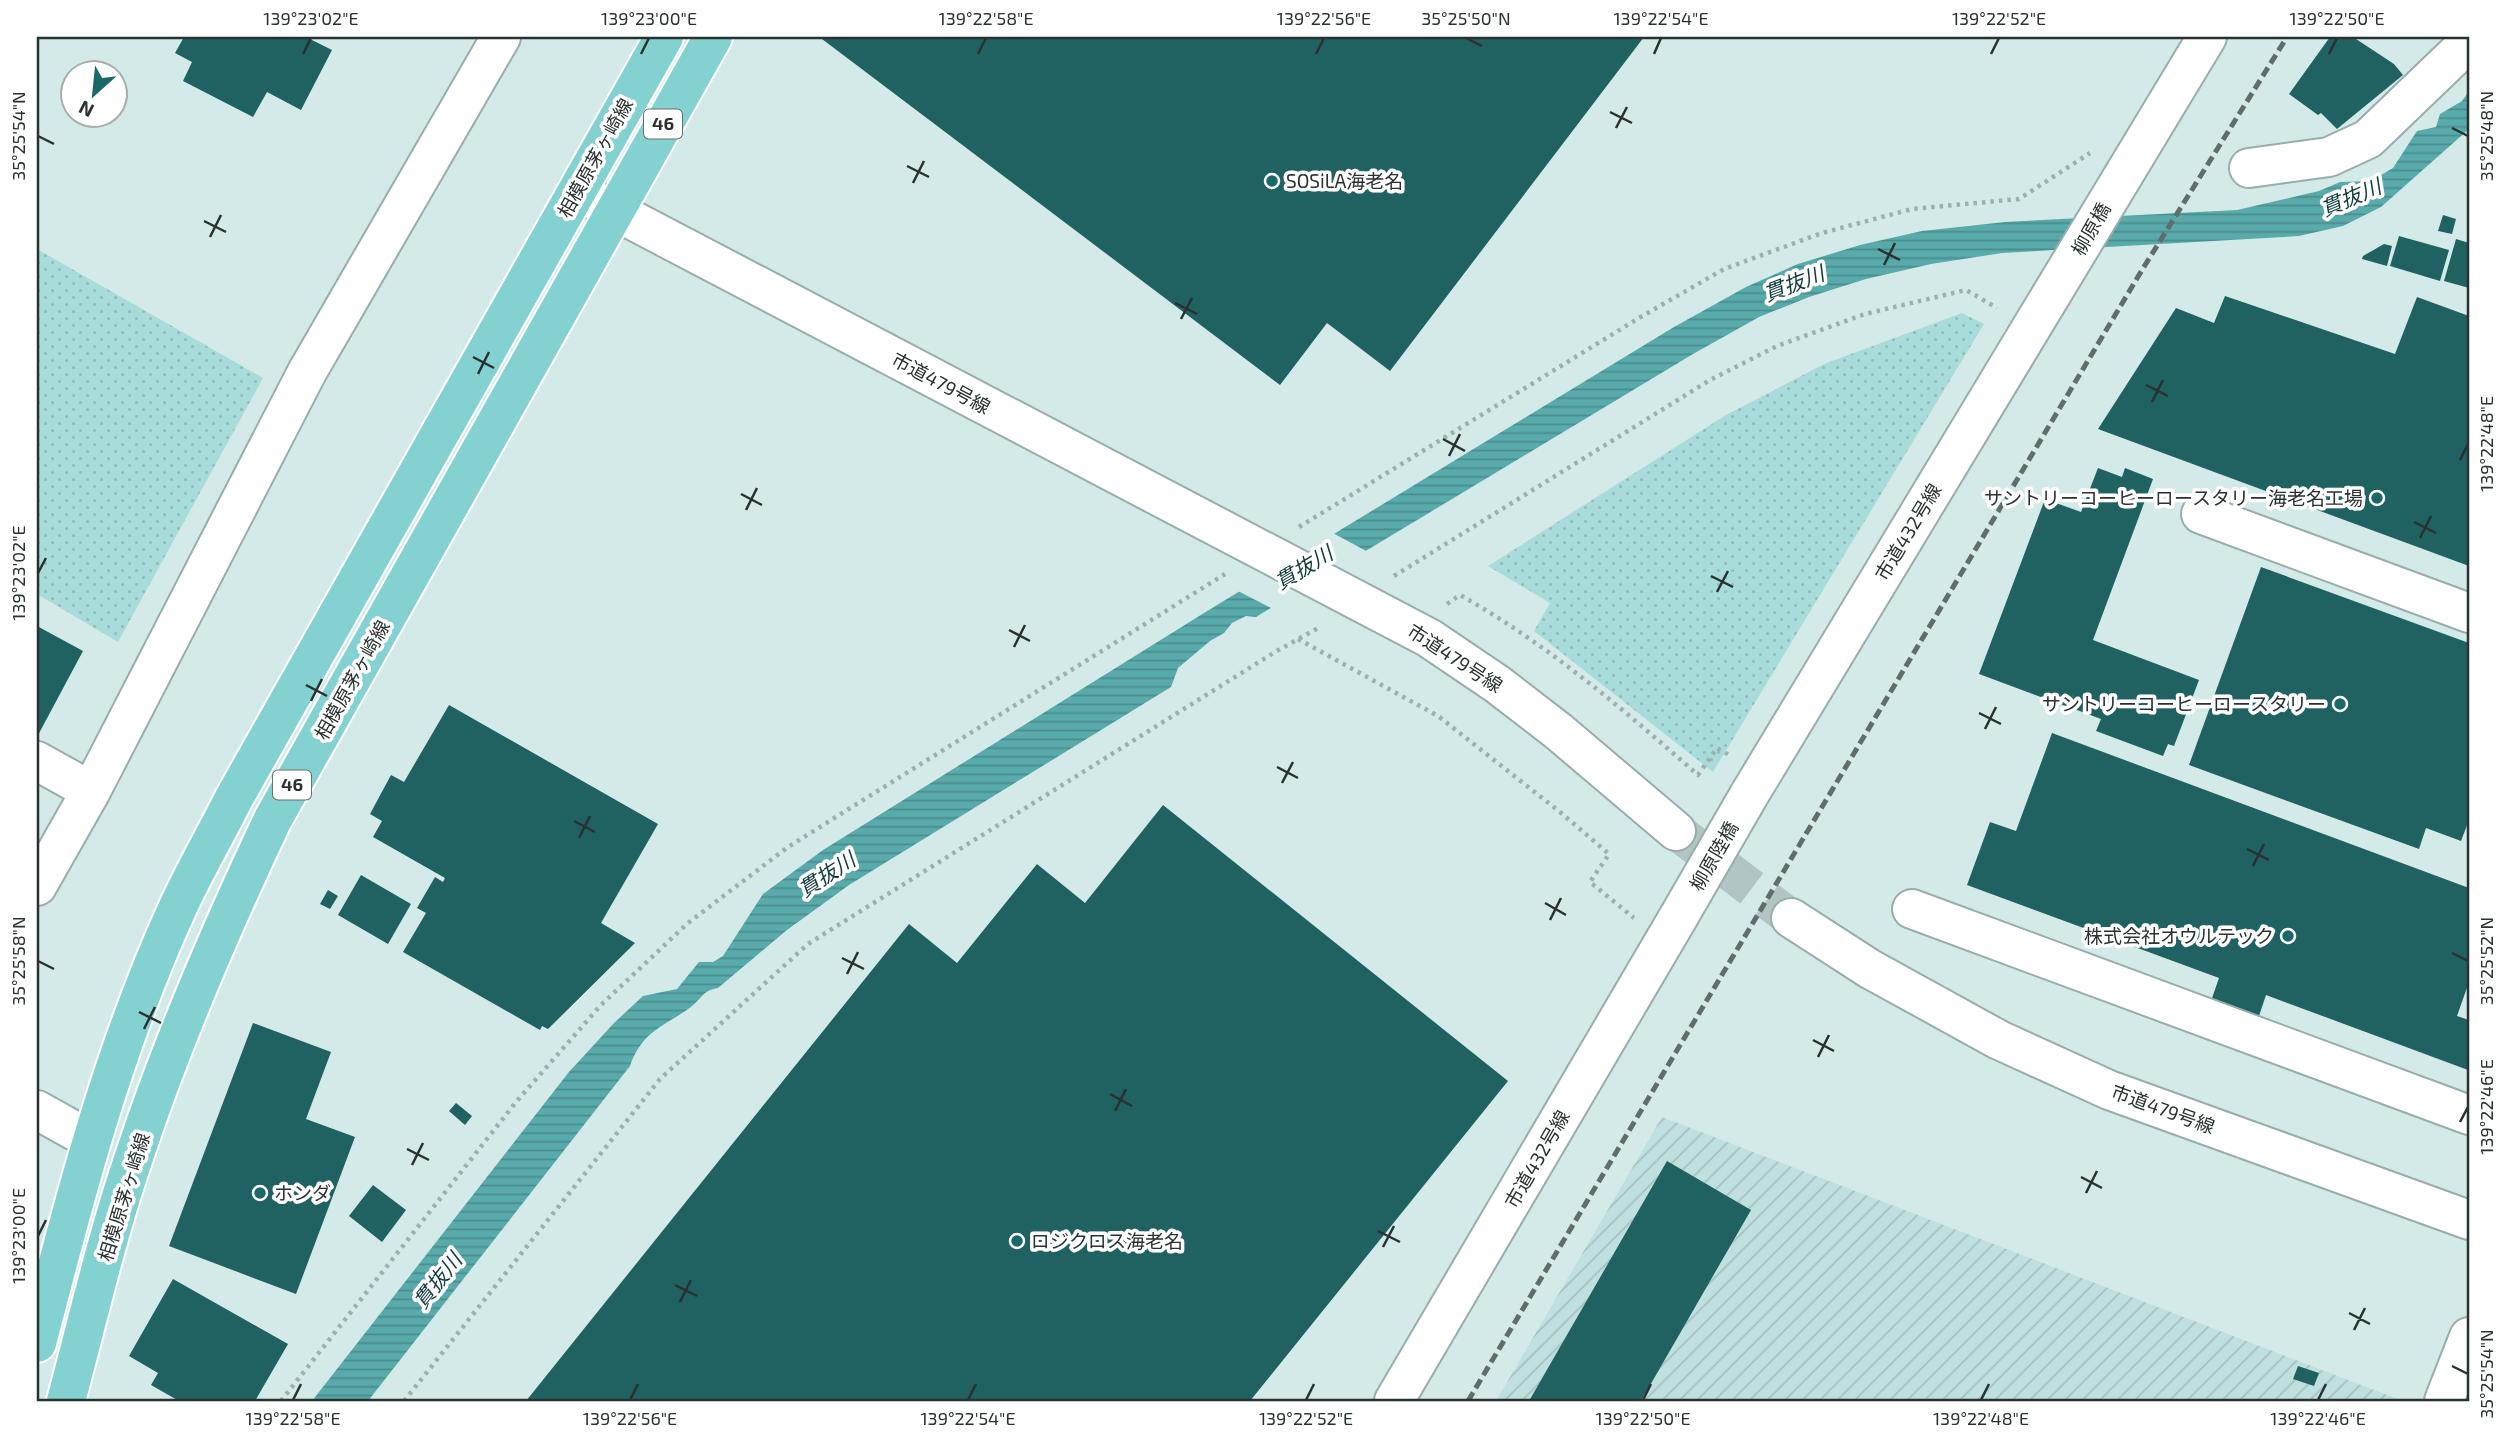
<svg xmlns="http://www.w3.org/2000/svg" width="2506" height="1438" viewBox="0 0 2506 1438" font-family="'Exo 2','Noto Sans JP',sans-serif">
  <defs>
    <pattern id="industrial-furrows" width="10" height="10" patternUnits="userSpaceOnUse" patternTransform="scale(1.75)"><rect width="10" height="10" fill="#c0e0df"/><path d="M-1 1l2-2M0 10L10 0M9 11l2-2" fill="none" stroke="#a5c1c0"/></pattern>
    <pattern id="grass-dots" width="8" height="8" patternUnits="userSpaceOnUse" patternTransform="scale(1.75)"><rect width="8" height="8" fill="#a8dcdb"/><path d="M2 2h.1M6 6h.1" fill="none" stroke="#91bdbc" stroke-width="1.8" stroke-linecap="round"/></pattern>
    <pattern id="water-rules" width="6" height="5" patternUnits="userSpaceOnUse" patternTransform="scale(1.75)"><rect width="6" height="5" fill="#59abab"/><path d="M0 2.5h6" fill="none" stroke="#4a8c8c"/></pattern>
  </defs>
  <rect width="100%" height="100%" fill="#d3eae9"/>
  <path fill="url(#industrial-furrows)" d="M 1662,1117 L 2403,1401 L 1496,1401 Z"/>
  <path fill="url(#grass-dots)" d="M 37,249 L 263,378 L 118,642 L 37,594 Z
    M 1962,313 L 1984,324 L 1713,772 L 1534,631 L 1550,603 L 1488,566 L 1726,415 L 1824,364 Z"/>
  <path fill="url(#water-rules)" d="M 2469,91 L 2469,129 L 2381,207 L 2343,226 L 2299,236 L 2002,253 L 1931,264 L 1866,279 L 1809,297 L 1759,317 L 1693,354 L 1256,617 L 1246,616 L 1232,623 L 1224,633 L 1210,641 L 1178,668 L 1171,687 L 849,885 L 787,930 L 718,988 C 702,991 703,997 692,1006 C 665,1027 643,1029 630,1066 L 368,1401 L 312,1401 L 569,1072 L 614,1023 L 643,996 L 677,989 L 699,962 L 713,962 L 723,956 L 763,894 L 823,850 L 1204,613 L 1674,327 L 1746,287 L 1798,264 L 1860,245 L 1922,231 L 2005,222 L 2237,210 L 2319,191 L 2340,182 L 2371,181 L 2393,168 L 2417,131 L 2436,127 L 2440,114 L 2462,101 Z"/>
  <path fill="#d3eae9" d="M 1331,532 L 1370,553 L 1275,610 L 1236,590 Z"/>
  <path fill="#206161" d="M 184,37 L 306,37 L 332,50 L 301,110 L 267,92 L 253,117 L 183,81 L 192,62 L 175,53 Z
    M 824,37 L 1644,37 L 1390,371 L 1327,323 L 1280,385 L 822,39 Z
    M 2330,37 L 2353,37 L 2394,64 L 2403,75 L 2337,129 L 2321,113 L 2318,115 L 2289,94 Z
    M 2443,215 L 2456,219 L 2452,234 L 2438,231 Z
    M 2399,236 L 2449,250 L 2440,281 L 2390,266 Z
    M 2456,239 L 2469,243 L 2469,288 L 2444,281 Z
    M 2384,244 L 2392,246 L 2387,266 L 2362,259 L 2363,256 Z
    M 2225,296 L 2395,354 L 2417,297 L 2469,316 L 2469,566 L 2098,429 L 2176,308 L 2214,323 Z
    M 2098,468 L 2122,477 L 2125,468 L 2153,479 L 2093,640 L 2199,680 L 2174,746 L 2168,744 L 2163,756 L 2096,731 L 2101,719 L 2069,707 L 2073,694 L 2068,707 L 1979,674 L 2045,499 L 2081,512 Z
    M 2261,567 L 2469,643 L 2469,820 L 2461,841 L 2426,828 L 2419,849 L 2189,765 Z
    M 37,626 L 83,651 L 37,737 Z
    M 449,705 L 658,824 L 601,923 L 635,943 L 548,1029 L 542,1026 L 540,1030 L 403,952 L 426,913 L 417,908 L 435,877 L 443,882 L 445,878 L 373,837 L 382,821 L 370,814 L 391,775 L 404,782 Z
    M 2052,733 L 2469,888 L 2469,982 L 2457,1016 L 2469,1020 L 2468,1070 L 2266,995 L 2257,1022 L 2210,1004 L 2219,978 L 1967,885 L 1990,822 L 2016,831 Z
    M 1163,805 L 1508,1081 L 1250,1401 L 526,1401 L 909,924 L 957,963 L 1037,864 L 1085,903 Z
    M 361,875 L 411,904 L 388,944 L 338,915 Z
    M 328,890 L 338,896 L 330,909 L 320,904 Z
    M 253,1023 L 331,1052 L 306,1119 L 355,1137 L 296,1294 L 169,1246 Z
    M 456,1103 L 472,1116 L 465,1125 L 449,1111 Z
    M 1667,1161 L 1751,1210 L 1641,1401 L 1529,1401 Z
    M 373,1185 L 406,1210 L 382,1242 L 349,1216 Z
    M 173,1279 L 288,1344 L 255,1401 L 179,1401 L 151,1385 L 158,1373 L 129,1356 Z
    M 2298,1366 L 2319,1373 L 2314,1386 L 2293,1379 Z"/>
  <g fill="none" stroke-linecap="round" stroke-linejoin="round">
    <path stroke="#b1c5c4" stroke-width="38" stroke-dasharray="38 19" stroke-linecap="butt" d="M 1676,831 L 1791,918"/>
    <defs>
      <path id="minor" d="M 2249,168 L 2329,157 L 2368,139 L 2469,42
        M 577,191 L 1429,638 L 1497,684 L 1558,731 L 1676,831
        M 2201,514 L 2469,613
        M 37,761 L 91,791 L 37,886
        M 91,791 L 307,372 L 501,37
        M 1749,795 L 2207,37
        M 1912,909 L 2469,1115
        M 1791,918 L 1870,969 L 1999,1040 L 2109,1090 L 2469,1220
        M 37,1110 L 91,1140
        M 1394,1401 L 1679,916
        M 2444,1401 L 2469,1337"/>
      <path id="major" d="M 37,1343 C 75,1195 114,1046 178,907 C 195,870 216,834 234,798 L 664,37
        M 66,1401 C 88,1319 107,1235 135,1154 C 173,1039 221,929 273,819 L 713,37"/>
    </defs>
    <use href="#minor" stroke="#98adad" stroke-width="42"/>
    <use href="#major" stroke="#fff" stroke-width="42"/>
    <path stroke="#9db0af" stroke-width="4.5" stroke-dasharray="3.5 5" stroke-linecap="butt" d="M 1299,527 L 1639,318 L 1724,269 L 1822,233 L 1912,209 L 2019,199 L 2090,153
      M 1394,576 L 1710,380 L 1777,346 L 1865,314 L 1966,290 L 1997,308
      M 1447,604 L 1460,595 C 1547,644 1623,709 1698,775 L 1717,748 L 1729,755
      M 1298,639 L 1438,716 L 1560,812 L 1609,854 L 1590,882 L 1634,918
      M 281,1401 L 516,1102 L 601,1005 L 688,923 L 788,847 L 1225,574
      M 404,1401 L 660,1079 L 808,944 L 1275,652 L 1320,627"/>
    <use href="#minor" stroke="#fff" stroke-width="38"/>
    <use href="#major" stroke="#83d1d1" stroke-width="38"/>
    <path stroke="#606d6d" stroke-width="5" stroke-dasharray="10 5" stroke-linecap="butt" d="M 1468,1401 L 2142,270 L 2287,37"/>
    <defs>
      <path id="minor-bridge" d="M 1679,916 L 1749,795"/>
    </defs>
    <use href="#minor-bridge" stroke="#98adad" stroke-width="42" stroke-linecap="butt"/>
    <use href="#minor-bridge" stroke="#fff" stroke-width="38"/>
  </g>
  <path fill="none" stroke="#293131" stroke-width="2.5" d="M 1466,38 L 1482,46M 303,54 L 311,38M 641,54 L 649,38M 978,54 L 986,38M 1316,54 L 1324,38M 1654,54 L 1661,38M 1991,54 L 1999,38M 2329,54 L 2337,38M 1610,112 L 1632,123M 1616,128 L 1627,107M 2452,128 L 2468,136M 38,136 L 54,144M 907,166 L 929,177M 913,183 L 924,161M 204,221 L 226,232M 210,237 L 221,215M 1878,249 L 1900,260M 1884,265 L 1895,243M 1175,303 L 1197,314M 1181,319 L 1192,298M 473,357 L 494,368M 478,374 L 489,352M 2146,385 L 2168,396M 2152,402 L 2163,380M 1443,439 L 1465,451M 1449,456 L 1460,434M 2460,460 L 2468,444M 741,494 L 762,505M 746,510 L 757,488M 2414,522 L 2436,533M 2420,538 L 2431,516M 38,573 L 46,558M 1711,576 L 1733,587M 1717,592 L 1728,571M 1009,630 L 1030,641M 1014,647 L 1025,625M 306,685 L 327,696M 311,701 L 322,679M 1979,713 L 2001,724M 1985,729 L 1996,707M 1277,767 L 1298,778M 1282,783 L 1293,762M 574,821 L 595,832M 579,838 L 590,816M 2247,849 L 2269,860M 2253,866 L 2264,844M 1545,903 L 1566,915M 1550,920 L 1561,898M 2452,953 L 2468,961M 842,958 L 864,969M 38,961 L 54,969M 847,974 L 858,952M 139,1012 L 161,1023M 144,1029 L 155,1007M 1813,1040 L 1834,1051M 1818,1057 L 1829,1035M 1110,1094 L 1132,1106M 1115,1111 L 1126,1089M 2460,1122 L 2468,1107M 407,1149 L 429,1160M 412,1165 L 423,1143M 2081,1177 L 2102,1188M 2086,1193 L 2097,1171M 1378,1231 L 1400,1242M 38,1236 L 46,1220M 1383,1247 L 1394,1226M 675,1285 L 697,1296M 680,1302 L 691,1280M 2349,1313 L 2370,1324M 2354,1330 L 2365,1308M 2452,1366 L 2468,1374M 293,1400 L 301,1384M 630,1400 L 638,1384M 968,1400 L 976,1384M 1306,1400 L 1314,1384M 1643,1400 L 1651,1384M 1981,1400 L 1989,1384M 2318,1400 L 2326,1384"/>
  <g fill="#1b6868" stroke="#fff" stroke-width="2.5">
    <circle cx="1272" cy="181" r="7"/>
    <circle cx="2377" cy="498" r="7"/>
    <circle cx="2340" cy="704" r="7"/>
    <circle cx="2288" cy="936" r="7"/>
    <circle cx="260" cy="1193" r="7"/>
    <circle cx="1017" cy="1241" r="7"/>
  </g>
  <g text-anchor="middle" stroke-width="7" stroke-linejoin="round" paint-order="stroke">
    <g fill="#fff" stroke="#696f6f" stroke-width="2">
      <rect x="644" y="109.5" width="38" height="29" rx="5"/>
      <rect x="273" y="770.5" width="38" height="29" rx="5"/>
    </g>
    <g font-size="18" font-weight="bold" fill="#293131">
      <text x="663" y="130">46</text>
      <text x="292" y="791">46</text>
    </g>
    <g font-size="19" fill="#293131" stroke="#fff">
      <text transform="translate(595 158) rotate(-61)" y="7">相模原茅ヶ崎線</text>
      <text transform="translate(2091 229) rotate(-60)" y="7">柳原橋</text>
      <text transform="translate(941 383) rotate(28)" y="7">市道479号線</text>
      <text transform="translate(1908 532) rotate(-59)" y="7">市道432号線</text>
      <text transform="translate(1455 658) rotate(33)" y="7">市道479号線</text>
      <text transform="translate(352 680) rotate(-61)" y="7">相模原茅ヶ崎線</text>
      <text transform="translate(1714 856) rotate(-60)" y="7">柳原陸橋</text>
      <text transform="translate(2163 1109) rotate(20)" y="7">市道479号線</text>
      <text transform="translate(1537 1159) rotate(-60)" y="7">市道432号線</text>
      <text transform="translate(124 1197) rotate(-73)" y="7">相模原茅ヶ崎線</text>
    </g>
    <g font-size="19" fill="#293131" stroke="#fff" text-anchor="start">
      <text x="1286" y="188">SOSiLA海老名</text>
      <text x="2363" y="505" text-anchor="end">サントリーコーヒーロースタリー海老名工場</text>
      <text x="2326" y="711" text-anchor="end">サントリーコーヒーロースタリー</text>
      <text x="2274" y="943" text-anchor="end">株式会社オウルテック</text>
      <text x="274" y="1200">ホンダ</text>
      <text x="1031" y="1248">ロジクロス海老名</text>
    </g>
    <g font-size="21" font-style="italic" fill="#123a3a" stroke="#fff">
      <text transform="translate(2351 198) rotate(-23)" y="7">貫抜川</text>
      <text transform="translate(1794 284) rotate(-21)" y="7">貫抜川</text>
      <text transform="translate(1304 568) rotate(-31)" y="7">貫抜川</text>
      <text transform="translate(827 875) rotate(-33)" y="7">貫抜川</text>
      <text transform="translate(438 1281) rotate(-52)" y="7">貫抜川</text>
    </g>
  </g>
  <rect width="2506" height="1438" fill="none" stroke="#ffffff" stroke-width="77"/>
  <g transform="translate(94 94) rotate(207)"><circle r="33" fill="#ffffff" stroke="#a9adad" stroke-width="2"/>
  <path d="M0-5L12 26L0 18L-12 26Z" fill="#1b6868"/>
  <text y="-10" font-size="19" font-weight="bold" text-anchor="middle" fill="#293131">N</text>
  </g>
  <rect x="38" y="38" width="2430" height="1362" fill="none" stroke="#293131" stroke-width="2.5"/>
  <g font-size="18" text-anchor="middle" fill="#293131">
    <text x="311" y="25">139°23'02"E</text>
    <text x="649" y="25">139°23'00"E</text>
    <text x="986" y="25">139°22'58"E</text>
    <text x="1324" y="25">139°22'56"E</text>
    <text x="1466" y="25">35°25'50"N</text>
    <text x="1661" y="25">139°22'54"E</text>
    <text x="1999" y="25">139°22'52"E</text>
    <text x="2337" y="25">139°22'50"E</text>
    <text transform="translate(19 136) rotate(-90)" y="6">35°25'54"N</text>
    <text transform="translate(2487 136) rotate(-90)" y="6">35°25'48"N</text>
    <text transform="translate(2487 444) rotate(-90)" y="6">139°22'48"E</text>
    <text transform="translate(19 573) rotate(-90)" y="6">139°23'02"E</text>
    <text transform="translate(19 961) rotate(-90)" y="6">35°25'58"N</text>
    <text transform="translate(2487 961) rotate(-90)" y="6">35°25'52"N</text>
    <text transform="translate(2487 1107) rotate(-90)" y="6">139°22'46"E</text>
    <text transform="translate(19 1236) rotate(-90)" y="6">139°23'00"E</text>
    <text transform="translate(2487 1374) rotate(-90)" y="6">35°25'54"N</text>
    <text x="293" y="1425">139°22'58"E</text>
    <text x="630" y="1425">139°22'56"E</text>
    <text x="968" y="1425">139°22'54"E</text>
    <text x="1306" y="1425">139°22'52"E</text>
    <text x="1643" y="1425">139°22'50"E</text>
    <text x="1981" y="1425">139°22'48"E</text>
    <text x="2318" y="1425">139°22'46"E</text>
  </g>
</svg>
